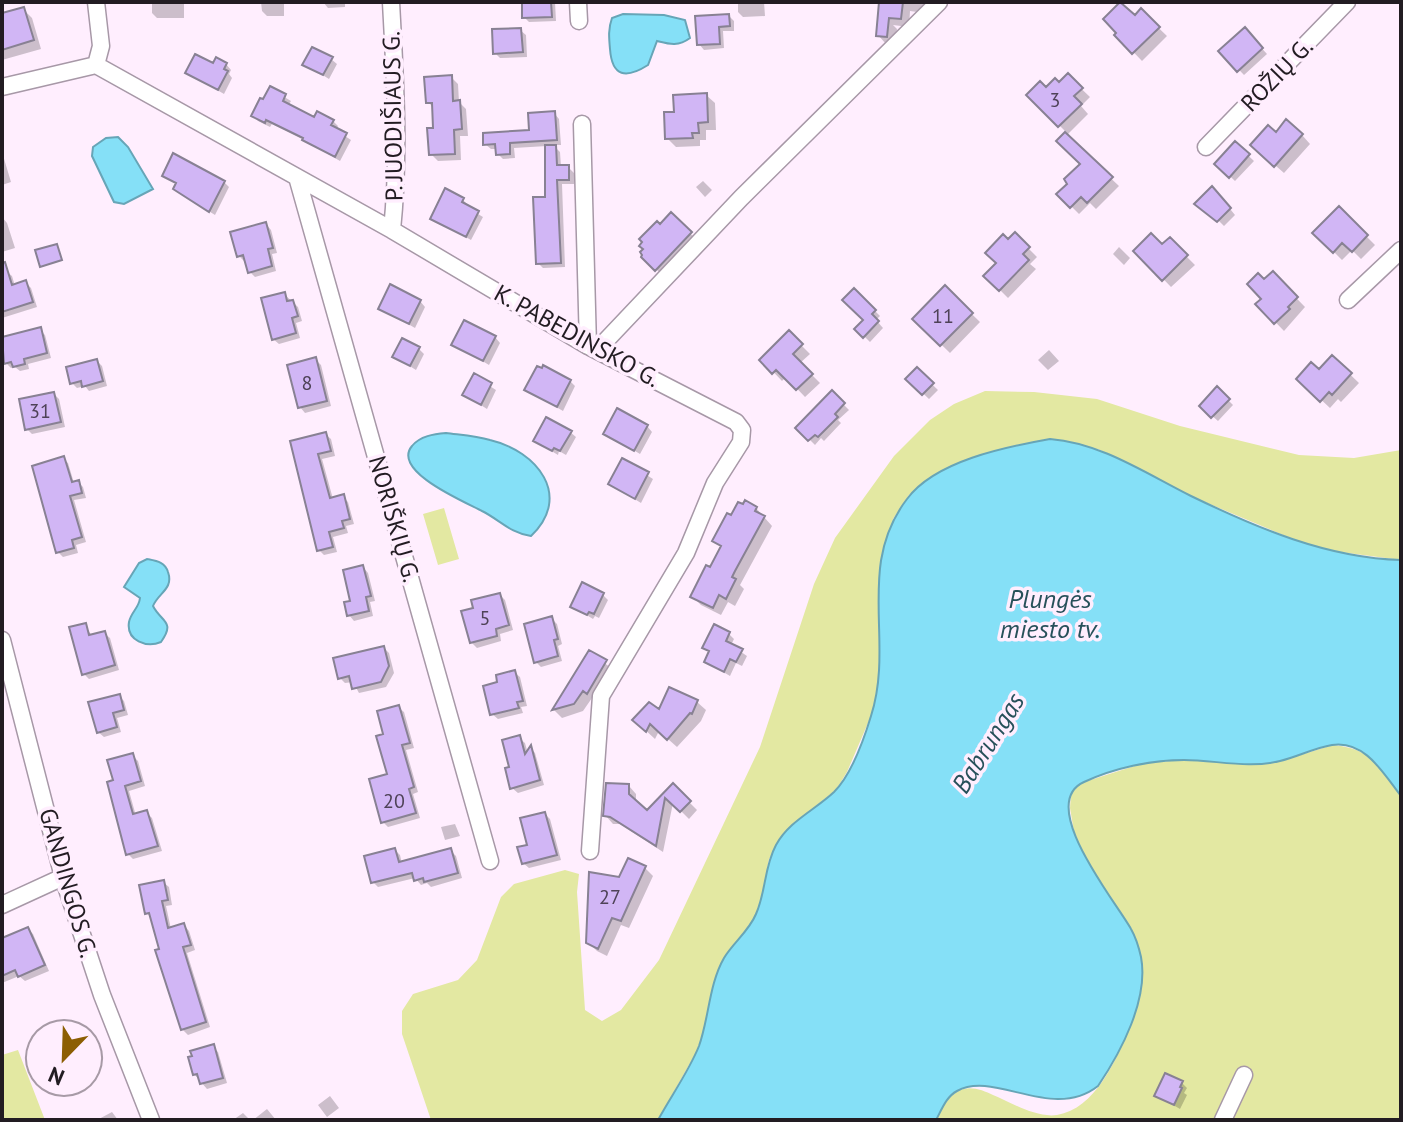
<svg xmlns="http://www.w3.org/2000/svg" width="1403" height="1122" viewBox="0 0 1403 1122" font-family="'PT Sans',sans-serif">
  <rect width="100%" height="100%" fill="#ffeefe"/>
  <path fill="#e3e8a2" d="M 985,391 L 1034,392 L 1097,399 L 1180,426 L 1299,455 L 1354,458 L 1401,450 L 1401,560 L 1340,552 L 1302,543 L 1193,497 L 1098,449 L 931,478 L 909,495 L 893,519 L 878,687 L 871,716 L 847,772 L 836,790 L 791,826 L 769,859 L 761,901 L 754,919 L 723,959 L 698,1049 L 658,1120 L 431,1120 L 402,1034 L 402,1011 L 413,994 L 458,980 L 477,960 L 501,897 L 514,884 L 565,870 L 579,874 L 577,892 L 585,1010 L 602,1021 L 621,1010 L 659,960 L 760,747 L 814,584 L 835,538 L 894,456 L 930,420 L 954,404 Z
    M 444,508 L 459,559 L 438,565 L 423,514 Z
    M 1333,745 C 1373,749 1378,766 1401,796 L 1401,1120 L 936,1120 C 942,1109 947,1097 958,1091 C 969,1085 983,1090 993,1095 C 1012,1103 1036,1118 1057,1115 C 1095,1109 1117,1059 1129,1028 L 1087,862 L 1075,838 L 1070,808 L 1071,793 L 1081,783 L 1144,763 L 1183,760 L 1252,764 L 1277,762 Z
    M 18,1050 L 45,1120 L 2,1120 L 2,1055 Z"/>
  <path fill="#85e0f7" stroke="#67a5b7" stroke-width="2" d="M 623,14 L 664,15 L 685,20 L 690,38 C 678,47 669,44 657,41 L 648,65 C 626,79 612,77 610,49 C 609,38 608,29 612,18 Z
    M 118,137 L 128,147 L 153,189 L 124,204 L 114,202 L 92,156 L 93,147 L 106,138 Z
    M 446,433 C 461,435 476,436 490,440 C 537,451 573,496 531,536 C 510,533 500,520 482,511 C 465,502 391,471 412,446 C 420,436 434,434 446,433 Z
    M 1050,439 C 1101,443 1145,473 1191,496 C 1257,528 1327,558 1401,560 L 1401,796 C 1383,773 1365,740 1332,745 C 1314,748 1297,757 1280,761 C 1249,769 1215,760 1184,760 C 1151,760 1114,768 1084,782 C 1035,804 1117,903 1131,929 C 1135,936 1139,948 1141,957 C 1149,999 1121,1052 1098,1086 C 1052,1122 995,1070 957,1091 C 946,1097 942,1109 936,1120 L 658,1120 C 671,1096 689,1071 699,1046 C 709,1018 709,984 724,958 C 733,943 749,931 756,914 C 766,892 764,867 776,845 C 789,821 815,810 834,792 C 852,774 864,739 871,716 C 895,641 855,567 907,499 C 935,461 1005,447 1050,439 Z
    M 147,559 C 157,561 165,562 168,572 C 174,589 158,593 153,606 C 161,622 176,621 161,642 C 147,648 126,641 129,622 C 131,612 139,608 140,598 L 124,587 L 139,563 Z"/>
  <path fill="#0003" d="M 152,2 L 184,2 L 184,18 L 157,18 L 152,13 Z
    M 261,2 L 284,2 L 284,16 L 267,16 L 262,11 Z
    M 323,2 L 345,2 L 345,7 L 328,8 Z
    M 524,2 L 555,2 L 556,21 L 529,22 L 524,17 Z
    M 738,2 L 764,2 L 765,16 L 743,17 L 738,12 Z
    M 886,2 L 925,2 L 924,13 L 910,11 L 909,27 L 893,25 L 897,29 L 895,44 L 886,44 L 878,35 Z
    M 23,9 L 32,18 L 41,49 L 2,60 L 2,15 Z
    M 1141,11 L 1167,36 L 1142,61 L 1117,35 Z
    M 729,16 L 734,21 L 734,31 L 723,31 L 724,48 L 704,50 L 699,44 Z
    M 520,30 L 526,35 L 527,57 L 500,58 L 495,53 Z
    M 1245,30 L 1267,54 L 1244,75 L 1221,51 Z
    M 331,59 L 337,64 L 329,79 L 305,64 Z
    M 226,64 L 231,70 L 229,74 L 232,78 L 224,94 L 188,73 Z
    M 1068,76 L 1090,97 L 1081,106 L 1088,114 L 1066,136 L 1119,186 L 1096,209 L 1090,203 L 1079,214 L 1059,194 L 1083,164 L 1059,141 L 1067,133 L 1029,95 L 1059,84 Z
    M 451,77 L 458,84 L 459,102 L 466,109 L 468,136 L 460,136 L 461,160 L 438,161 L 431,154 L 435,130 L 434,108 L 428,102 Z
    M 271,89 L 291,101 L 288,106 L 315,120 L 333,121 L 338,126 L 336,130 L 351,140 L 340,161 L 304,140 L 272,124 L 270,127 L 258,121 L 253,115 Z
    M 706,95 L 715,103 L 716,130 L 706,130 L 706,140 L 700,140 L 700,146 L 676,147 L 667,138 Z
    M 554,113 L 559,119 L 561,145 L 553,145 L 560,152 L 561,167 L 568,167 L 574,173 L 574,184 L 562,184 L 565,267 L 543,268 L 538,263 L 547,199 L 547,146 L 514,148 L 515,158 L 503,159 L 498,154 L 498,149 L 491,149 L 485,144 L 532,132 Z
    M 1276,134 L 1302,135 L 1310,144 L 1284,173 L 1261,153 Z
    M 1236,144 L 1254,161 L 1235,181 L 1217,164 Z
    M 2,152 L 11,182 L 2,185 Z
    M 164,175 L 224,182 L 229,187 L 215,215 L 181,194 L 176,189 L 178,185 Z
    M 703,181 L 712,190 L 705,197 L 696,187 Z
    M 1217,193 L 1235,215 L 1224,226 L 1213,215 L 1210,217 L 1197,204 Z
    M 462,199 L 467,204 L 466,207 L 483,217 L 471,240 L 432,218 Z
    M 1339,209 L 1375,245 L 1361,259 L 1352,250 L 1342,260 L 1315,233 Z
    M 671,215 L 699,242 L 665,278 L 644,257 L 660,227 Z
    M 2,217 L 7,223 L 15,248 L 2,252 Z
    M 266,224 L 271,230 L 277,253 L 272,254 L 276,271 L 255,277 L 250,272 L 247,260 L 244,261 L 239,256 Z
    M 1015,235 L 1037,257 L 1030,264 L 1036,269 L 1008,298 L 986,276 L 998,263 L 1008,242 Z
    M 1170,240 L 1195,265 L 1171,287 L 1136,251 L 1162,247 Z
    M 1119,247 L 1130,258 L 1124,265 L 1113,254 Z
    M 6,271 L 12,276 L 15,286 L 26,283 L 31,288 L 37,307 L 2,318 L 2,272 Z
    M 1273,274 L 1305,307 L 1284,331 L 1258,304 L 1264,299 L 1264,282 Z
    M 945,288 L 980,322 L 950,353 L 915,319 Z
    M 854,290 L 880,316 L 876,320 L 883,328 L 870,342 L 857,329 L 866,320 Z
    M 284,294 L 298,307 L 302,321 L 296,323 L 300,338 L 279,344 L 273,339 Z
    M 420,301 L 425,307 L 415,328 L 380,308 Z
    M 40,330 L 45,335 L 51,358 L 28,364 L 29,369 L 20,371 L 15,367 L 11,368 L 6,363 L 2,339 Z
    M 789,333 L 810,354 L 800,363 L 820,383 L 805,397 L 786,377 L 782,381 L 762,360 Z
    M 495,337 L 500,343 L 489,365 L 454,344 Z
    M 419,349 L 424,354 L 416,370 L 395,357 Z
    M 1049,350 L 1059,361 L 1048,370 L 1038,360 Z
    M 1333,358 L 1359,383 L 1341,402 L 1338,399 L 1330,408 L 1299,379 L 1319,372 Z
    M 316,360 L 321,365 L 331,406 L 305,413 L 300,407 Z
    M 97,361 L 102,366 L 107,386 L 89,391 L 85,386 L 77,388 L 72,383 Z
    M 917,370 L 938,390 L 929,399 L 908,379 Z
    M 474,376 L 496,390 L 487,409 L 465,395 Z
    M 570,381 L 575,386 L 563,411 L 527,390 Z
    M 1217,389 L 1233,405 L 1218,421 L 1201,406 Z
    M 832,393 L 849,410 L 838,420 L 841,423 L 824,441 L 821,438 L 815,445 L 798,428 Z
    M 54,394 L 59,399 L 65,427 L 32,434 L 27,429 Z
    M 647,426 L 652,432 L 640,454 L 605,433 Z
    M 570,432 L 576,437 L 566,455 L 559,451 L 558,455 L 535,441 Z
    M 325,434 L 331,439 L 335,456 L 322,459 L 333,499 L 343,497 L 348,502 L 354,524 L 346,526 L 348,533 L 333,537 L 337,552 L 324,555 L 319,550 L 293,443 Z
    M 63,459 L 68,463 L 74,483 L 78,482 L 83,487 L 86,498 L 74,500 L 86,542 L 76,545 L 78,553 L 63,557 L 58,552 Z
    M 623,460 L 653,479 L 641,503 L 610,484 Z
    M 756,508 L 772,526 L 740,585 L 744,589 L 735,606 L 728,602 L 721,615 L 701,605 L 692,596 L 711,570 L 722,548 L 715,540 L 732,518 Z
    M 363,567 L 368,573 L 375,601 L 370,602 L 373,616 L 354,621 L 349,615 Z
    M 500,595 L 505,600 L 513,630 L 500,634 L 501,641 L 477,648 L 471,642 L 475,610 Z
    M 603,595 L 608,600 L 599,618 L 595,616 L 593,619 L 572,606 Z
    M 551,618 L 557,624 L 562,644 L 558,646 L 562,661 L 541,667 L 536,662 Z
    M 85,625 L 92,636 L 104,633 L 110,638 L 119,670 L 89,679 L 83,673 Z
    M 729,634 L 734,639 L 731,645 L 747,656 L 742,666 L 736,663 L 730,676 L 706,662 L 710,653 L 705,648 Z
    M 384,648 L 389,653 L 394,673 L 386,687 L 359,693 L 353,682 L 345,683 L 340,678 Z
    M 589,652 L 614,670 L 596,701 L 592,698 L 583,711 L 562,718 L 554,710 Z
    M 514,672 L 520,677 L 527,706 L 521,707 L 523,713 L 498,719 L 492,714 L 500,684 Z
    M 670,689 L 697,702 L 706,710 L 701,721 L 677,747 L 659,731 L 655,739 L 643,728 L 659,712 Z
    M 119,696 L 124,701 L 128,715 L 117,718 L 121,732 L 104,737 L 98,732 Z
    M 398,707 L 404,712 L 414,748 L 406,750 L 418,792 L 413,794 L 420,818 L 388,827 L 383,822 Z
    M 519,738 L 525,743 L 528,754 L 531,748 L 535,753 L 544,785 L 518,793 L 512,788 L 512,768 Z
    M 132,755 L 138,761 L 145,786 L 129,791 L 136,816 L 147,813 L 152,818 L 162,851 L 133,859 L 128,854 L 116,782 Z
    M 629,786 L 636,794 L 636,803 L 647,813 L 673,786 L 697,810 L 689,819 L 673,803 L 663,852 L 620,824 L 613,824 L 606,816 Z
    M 545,814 L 550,819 L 561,860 L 529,868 L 523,863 Z
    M 455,824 L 460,836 L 445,840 L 441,827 Z
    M 395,850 L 400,855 L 402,864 L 450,850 L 456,856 L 462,878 L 431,887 L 427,883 L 421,885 L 415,878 L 378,887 L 373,882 Z
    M 645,868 L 653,876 L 629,928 L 621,925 L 607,956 L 597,951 L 589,943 L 621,879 Z
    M 163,882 L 169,887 L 172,905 L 166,906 L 171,929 L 184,925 L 189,931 L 195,950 L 187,953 L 210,1027 L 188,1035 L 182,1029 L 152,918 L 147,913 Z
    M 28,929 L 33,934 L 49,971 L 25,981 L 19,976 L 2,983 L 2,948 Z
    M 54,1025 L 62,1034 L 40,1034 L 40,1038 L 38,1033 Z
    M 213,1047 L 218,1052 L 227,1083 L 207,1089 L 194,1074 Z
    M 1182,1083 L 1187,1088 L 1184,1093 L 1187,1095 L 1180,1109 L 1156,1095 Z
    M 330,1096 L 339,1108 L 327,1117 L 318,1105 Z
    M 267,1109 L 276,1120 L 253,1120 Z
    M 112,1112 L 118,1120 L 97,1120 Z
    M 243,1113 L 250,1120 L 233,1120 Z"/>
  <path fill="#d1b6f5" stroke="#888193" stroke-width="2" d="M 522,2 L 551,2 L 552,17 L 522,18 Z
    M 879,2 L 903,2 L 901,19 L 889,18 L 887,37 L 876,36 Z
    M 1120,2 L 1135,15 L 1141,8 L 1160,27 L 1132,54 L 1114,35 L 1116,33 L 1103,19 Z
    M 24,7 L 34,40 L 2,50 L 2,13 Z
    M 729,14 L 730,26 L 719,27 L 720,44 L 697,45 L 695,16 Z
    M 1245,27 L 1263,48 L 1237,72 L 1218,51 Z
    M 521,28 L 523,52 L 493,54 L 492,29 Z
    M 312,47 L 333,57 L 323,75 L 302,65 Z
    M 195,54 L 213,63 L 216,57 L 227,63 L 224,69 L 228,71 L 218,90 L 185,73 Z
    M 1068,73 L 1083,88 L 1074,96 L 1082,104 L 1058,127 L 1026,95 L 1040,81 L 1046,87 L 1055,78 L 1059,82 Z
    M 452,75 L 453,101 L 460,100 L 462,129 L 454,130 L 455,154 L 429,155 L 427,128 L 433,128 L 432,103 L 426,103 L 424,77 Z
    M 270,86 L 286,94 L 283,101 L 314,117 L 317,111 L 334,120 L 331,125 L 347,133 L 335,157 L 302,140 L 303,138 L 266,120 L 265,123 L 251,116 L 260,98 L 263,99 Z
    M 707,93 L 708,122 L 698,123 L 699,133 L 692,133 L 693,138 L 665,139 L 664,112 L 674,112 L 673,95 Z
    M 555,111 L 557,140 L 510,143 L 510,154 L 496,155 L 495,144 L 483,145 L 483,133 L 529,130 L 528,113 Z
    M 1286,119 L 1303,134 L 1274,167 L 1250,145 L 1268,125 L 1276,132 Z
    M 1065,132 L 1113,177 L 1087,203 L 1081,197 L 1070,208 L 1056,194 L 1067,184 L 1064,179 L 1080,164 L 1056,141 Z
    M 1235,141 L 1250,154 L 1229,178 L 1214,164 Z
    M 545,145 L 556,145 L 557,165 L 569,165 L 569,180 L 557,180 L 561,263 L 536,264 L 533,197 L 545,197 Z
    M 173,153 L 225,181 L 209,212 L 173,189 L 176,183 L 162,176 Z
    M 1212,186 L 1231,208 L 1217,222 L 1194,204 Z
    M 445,188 L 464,198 L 462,202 L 479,211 L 466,237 L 430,219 Z
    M 1339,206 L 1368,235 L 1352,252 L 1342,243 L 1333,253 L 1312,233 Z
    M 671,212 L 692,232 L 655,271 L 641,257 L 642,255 L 640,252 L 643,249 L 639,246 L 642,242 L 639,239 L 657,221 L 660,224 Z
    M 266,222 L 273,248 L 268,249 L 272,266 L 248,273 L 243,255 L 237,257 L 230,232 Z
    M 1015,232 L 1030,247 L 1023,254 L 1029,260 L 999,291 L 983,276 L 996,263 L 985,253 L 1003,234 L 1008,239 Z
    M 1151,233 L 1162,244 L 1170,237 L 1188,255 L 1162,281 L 1133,251 Z
    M 57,244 L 62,260 L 40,267 L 35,250 Z
    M 5,262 L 12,285 L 26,280 L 33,302 L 2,312 L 2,263 Z
    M 1273,271 L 1298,297 L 1288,307 L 1290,309 L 1274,324 L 1255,304 L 1261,299 L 1247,284 L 1258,273 L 1264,279 Z
    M 390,284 L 421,300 L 409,324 L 378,309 Z
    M 945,285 L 973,313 L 940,346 L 912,319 Z
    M 854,288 L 876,310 L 872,314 L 879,321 L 863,338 L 854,329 L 863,320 L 842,300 Z
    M 285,292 L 287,301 L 293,300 L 298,316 L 292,318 L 296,333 L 272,340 L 261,298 Z
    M 464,320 L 496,336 L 483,361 L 451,345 Z
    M 41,327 L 47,353 L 24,359 L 25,364 L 13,367 L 11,362 L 4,364 L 2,337 Z
    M 789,330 L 803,344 L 793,354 L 813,374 L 796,390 L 776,370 L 772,374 L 759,360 Z
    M 402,338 L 420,347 L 410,366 L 392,357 Z
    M 1332,355 L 1352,373 L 1332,395 L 1329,392 L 1320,402 L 1296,379 L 1311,362 L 1319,369 Z
    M 316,357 L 327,401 L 298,408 L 287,365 Z
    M 97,359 L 103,381 L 82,387 L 81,381 L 70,384 L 66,367 Z
    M 543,365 L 571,380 L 557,407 L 524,390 L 537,366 L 542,368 Z
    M 917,367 L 934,383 L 922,395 L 905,379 Z
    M 474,373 L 492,383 L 481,405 L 462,395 Z
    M 1217,386 L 1230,399 L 1211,418 L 1199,406 Z
    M 832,390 L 845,403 L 835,414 L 838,417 L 818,437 L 815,435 L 808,441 L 795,428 Z
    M 54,392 L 61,422 L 25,430 L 19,399 Z
    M 617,408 L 648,425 L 634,451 L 603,434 Z
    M 546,417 L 572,431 L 560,451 L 554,448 L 552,451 L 533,441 Z
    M 326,432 L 331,451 L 318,454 L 330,498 L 344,494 L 350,519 L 342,521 L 344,528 L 329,532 L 333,547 L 317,551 L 290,441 Z
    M 64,456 L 72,482 L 79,480 L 82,493 L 70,496 L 82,537 L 72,540 L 74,548 L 56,553 L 32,466 Z
    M 622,458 L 649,472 L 635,499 L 608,484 Z
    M 745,500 L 757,507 L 755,511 L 765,516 L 735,571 L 732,577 L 736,579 L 726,599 L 719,595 L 713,608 L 690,597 L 706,565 L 710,567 L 721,546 L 712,541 L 727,513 L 731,515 L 738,502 L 743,504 Z
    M 363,565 L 371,596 L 366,597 L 369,611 L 347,616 L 344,602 L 350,601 L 343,570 Z
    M 582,582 L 604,593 L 594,614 L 589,612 L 587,615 L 570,607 Z
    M 500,593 L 509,625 L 496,629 L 497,636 L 470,643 L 461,611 L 473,608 L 471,600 Z
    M 552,616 L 558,639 L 554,640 L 558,656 L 534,663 L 524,624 Z
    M 86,623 L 89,635 L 105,631 L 115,665 L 82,675 L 69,627 Z
    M 714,624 L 730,632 L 726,641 L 743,649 L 736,662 L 730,659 L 724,672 L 704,662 L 709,651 L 702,648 Z
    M 384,646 L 389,666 L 381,682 L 352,689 L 349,676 L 338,679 L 333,658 Z
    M 589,650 L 607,660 L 587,694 L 583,691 L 574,704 L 552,710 Z
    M 515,670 L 523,701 L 517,702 L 519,708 L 490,715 L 483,686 L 497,682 L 496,675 Z
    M 669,687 L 698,700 L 692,714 L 690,713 L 667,740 L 650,724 L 646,732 L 632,720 L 649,702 L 659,709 Z
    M 120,694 L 124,710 L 113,713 L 117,727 L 97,733 L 88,702 Z
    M 399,705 L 410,743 L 402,745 L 414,787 L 409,789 L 416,813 L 381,823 L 369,779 L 387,774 L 376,736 L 383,734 L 377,711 Z
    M 520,735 L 525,754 L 531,745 L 540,780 L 510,789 L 505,768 L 509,767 L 502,740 Z
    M 133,753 L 141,781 L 125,786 L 133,814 L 147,810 L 158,846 L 126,855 L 107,782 L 113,780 L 107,760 Z
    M 606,783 L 629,784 L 629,794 L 647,810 L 673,783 L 691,801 L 680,812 L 665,798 L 656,846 L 610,817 L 603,816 Z
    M 545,812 L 557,855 L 522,864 L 517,847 L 527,845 L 520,818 Z
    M 395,848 L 399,862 L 451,848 L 458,873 L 424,882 L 423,878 L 414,881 L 412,873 L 371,883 L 364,856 Z
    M 628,858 L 646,866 L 621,921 L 612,918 L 598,949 L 586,943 L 589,872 L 619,877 Z
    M 164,880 L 168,900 L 162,901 L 168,928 L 184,923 L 191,945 L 183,947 L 206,1022 L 181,1030 L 155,950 L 159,949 L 149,913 L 145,914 L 139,885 Z
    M 28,927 L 45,965 L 18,977 L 15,970 L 2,976 L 2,938 Z
    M 214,1044 L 223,1078 L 200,1084 L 197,1074 L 193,1075 L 188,1057 L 192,1056 L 190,1051 Z
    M 1165,1073 L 1183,1081 L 1180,1087 L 1182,1088 L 1174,1105 L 1154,1096 Z"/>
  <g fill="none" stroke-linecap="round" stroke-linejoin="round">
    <defs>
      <path id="minor" d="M 391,2 C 395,78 400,154 392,230
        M 578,2 L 579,21
        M 96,65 L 101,46 L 96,2
        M 2,87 L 96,65 L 392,230 L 588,346 L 736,422 L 742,430 L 741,442 L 715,483 L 686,553 L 601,696 L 590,851
        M 582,124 L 588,346
        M 1206,147 L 1347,2
        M 297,177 L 490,861
        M 1348,300 L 1401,250
        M 597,350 L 741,198 L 939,2
        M 2,640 L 63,877 L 102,995 L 151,1120
        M 2,905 L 63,877
        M 1223,1120 L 1244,1075"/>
    </defs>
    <use href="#minor" stroke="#a798a7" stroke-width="19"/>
    <use href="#minor" stroke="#fff" stroke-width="16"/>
  </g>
  <g text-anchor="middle" stroke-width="7" stroke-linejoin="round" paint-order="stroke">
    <g font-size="20" fill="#4e4257">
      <text x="1055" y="107">3</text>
      <text x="943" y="323">11</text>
      <text x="307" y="390">8</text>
      <text x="40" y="418">31</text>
      <text x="485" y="625">5</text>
      <text x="394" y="808">20</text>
      <text x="610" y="904">27</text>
    </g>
    <g font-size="24" fill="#221c22" stroke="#ffeefe">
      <text transform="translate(1277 75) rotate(-46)" y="8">ROŽIŲ G.</text>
      <text transform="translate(393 116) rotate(-91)" y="8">P. JUODIŠIAUS G.</text>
      <text transform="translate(577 336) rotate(29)" y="8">K. PABEDINSKO G.</text>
      <text transform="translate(394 519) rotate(74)" y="8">NORIŠKIŲ G.</text>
      <text transform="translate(68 883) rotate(74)" y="8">GANDINGOS G.</text>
    </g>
    <g font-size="26" font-style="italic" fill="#27505a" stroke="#ffeefe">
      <text x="1050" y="608">Plungės<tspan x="1050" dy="30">miesto tv.</tspan></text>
      <text transform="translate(988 743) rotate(-58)" y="9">Babrungas</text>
    </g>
  </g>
  <rect width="1403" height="1122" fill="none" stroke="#221c22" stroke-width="8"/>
  <g transform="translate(64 1058) rotate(203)"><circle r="38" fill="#ffeefe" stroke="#a79aa6" stroke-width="2"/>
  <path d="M0-6L14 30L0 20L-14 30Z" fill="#8c5e03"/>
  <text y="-12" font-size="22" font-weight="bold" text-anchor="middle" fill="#221c22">N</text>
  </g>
</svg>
